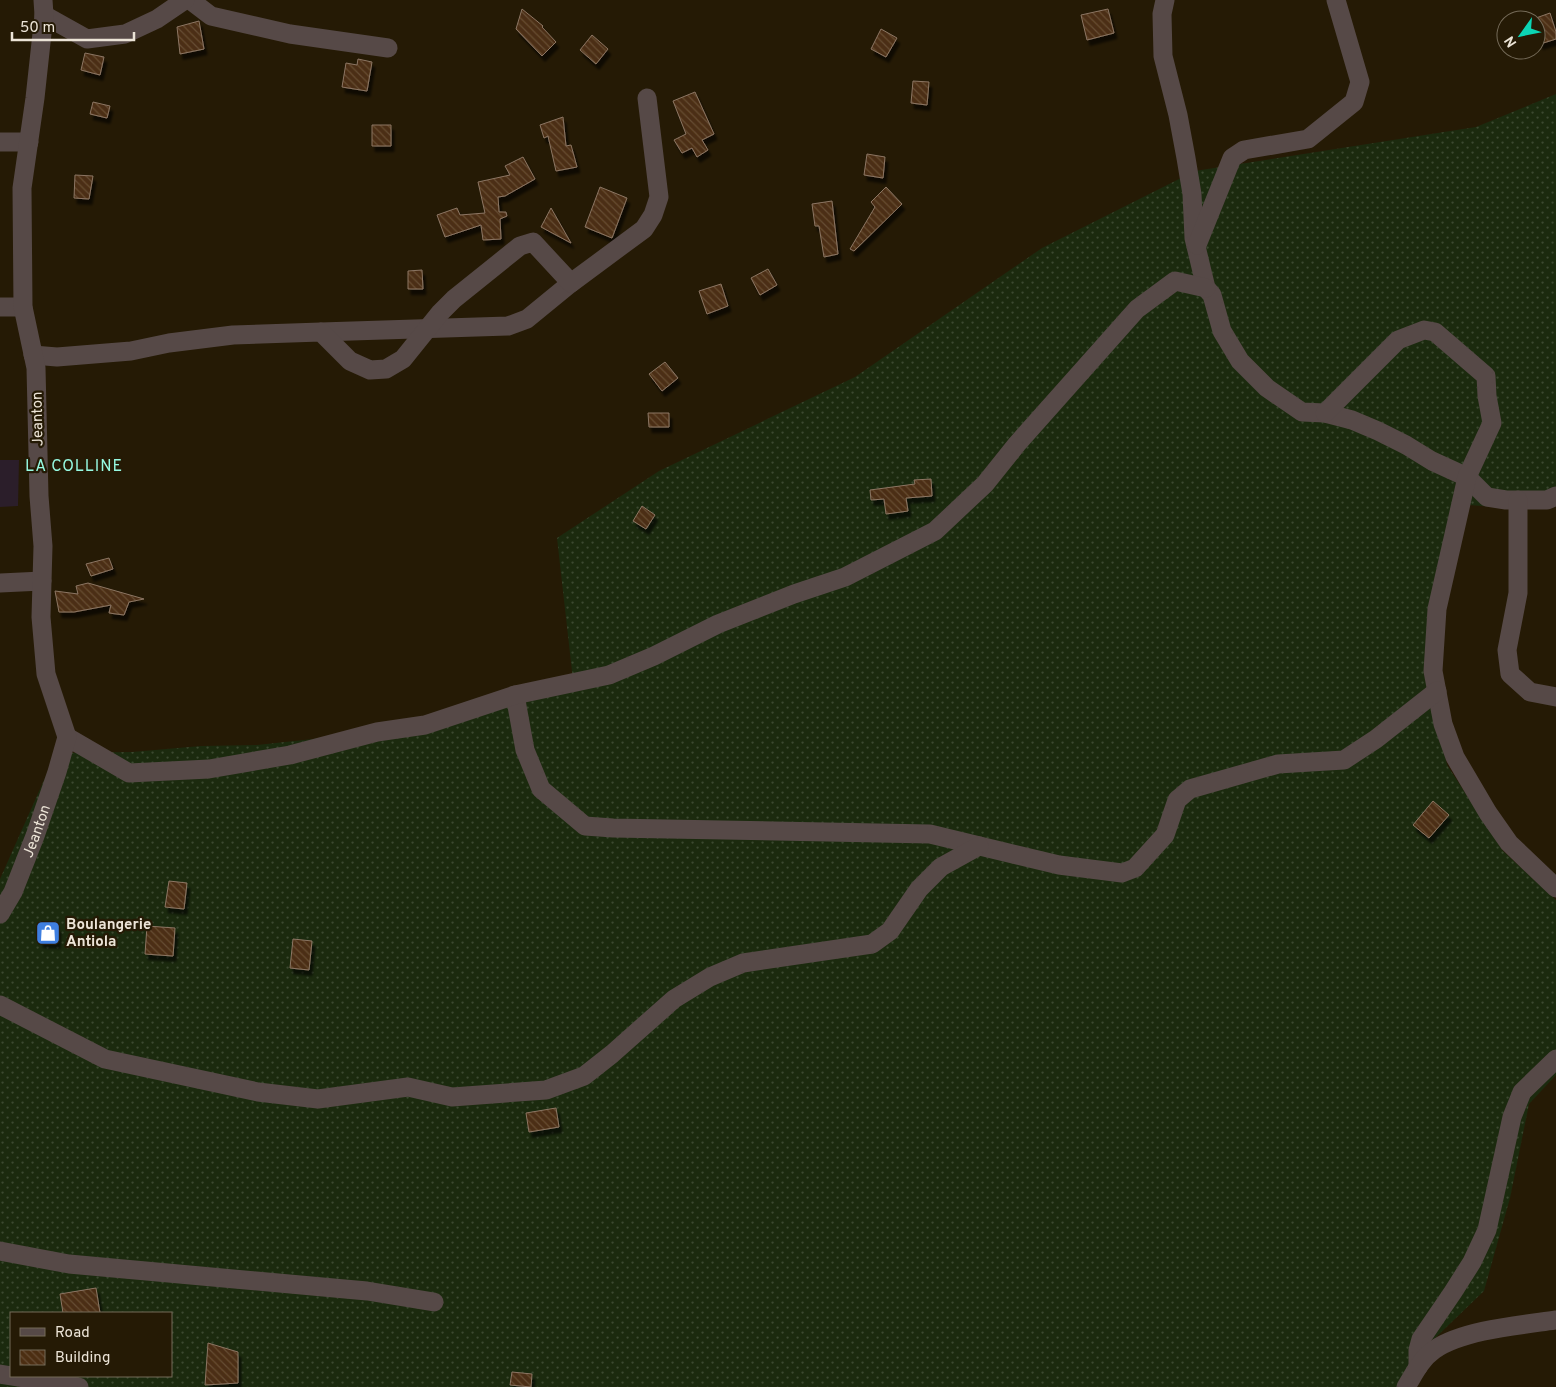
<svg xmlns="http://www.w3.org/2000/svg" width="1556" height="1387" viewBox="0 0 1556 1387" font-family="Overpass,sans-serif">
  <defs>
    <pattern id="grass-dots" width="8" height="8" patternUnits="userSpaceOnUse" patternTransform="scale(1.25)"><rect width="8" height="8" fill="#1b2a0e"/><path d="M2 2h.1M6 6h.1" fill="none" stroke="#3c4930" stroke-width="1.8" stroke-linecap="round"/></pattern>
    <pattern id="building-back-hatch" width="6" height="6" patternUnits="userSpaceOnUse" patternTransform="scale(1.25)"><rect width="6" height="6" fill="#4c2e12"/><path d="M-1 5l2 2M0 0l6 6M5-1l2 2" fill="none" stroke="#664c34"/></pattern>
    <filter id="shadow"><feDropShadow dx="3" dy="5.5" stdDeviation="1" flood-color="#0009"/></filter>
  </defs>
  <rect width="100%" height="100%" fill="#251a05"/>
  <path fill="#2b1e2a" d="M 0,460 L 19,460 L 18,506 L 0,507 Z"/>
  <path fill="url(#grass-dots)" fill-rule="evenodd" d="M 1556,94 L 1556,492 L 1519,509 L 1457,504 L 1429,681 L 1447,765 L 1503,851 L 1556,900 L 1556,1075 L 1529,1104 L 1510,1198 L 1484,1291 L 1431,1342 L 1413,1387 L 0,1387 L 0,879 L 56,753 L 132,752 L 201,746 L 257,745 L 313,739 L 406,722 L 573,680 L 557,538 L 659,471 L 855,377 L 1042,248 L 1195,171 L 1476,127 ZM 11,1313 L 171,1313 L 171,1376 L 11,1376 Z"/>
  <path fill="url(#building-back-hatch)" stroke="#8c7664" filter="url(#shadow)" d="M 522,9 L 543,26 L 542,27 L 556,42 L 542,56 L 516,29 Z
    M 1108,9 L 1114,33 L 1087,40 L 1081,15 Z
    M 1550,13 L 1556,32 L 1556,39 L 1540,44 L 1536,32 L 1536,18 Z
    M 199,21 L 204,49 L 180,54 L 177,27 Z
    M 881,29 L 897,38 L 886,57 L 871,49 Z
    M 592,35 L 608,49 L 596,64 L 580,50 Z
    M 85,53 L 104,57 L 100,75 L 81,70 Z
    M 358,59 L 372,62 L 367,91 L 342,87 L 346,63 L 357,65 Z
    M 913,81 L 929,82 L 927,105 L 911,103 Z
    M 695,92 L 714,134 L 702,140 L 708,150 L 697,157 L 692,148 L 682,153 L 674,140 L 686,134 L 673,101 Z
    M 93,102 L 110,106 L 107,118 L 90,114 Z
    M 563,117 L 566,146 L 571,145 L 577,167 L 556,171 L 548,136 L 544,138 L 540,125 Z
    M 372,125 L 391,125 L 391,146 L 372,146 Z
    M 867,154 L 885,157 L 883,178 L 864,175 Z
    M 523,157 L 535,179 L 505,196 L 498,197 L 499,212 L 506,212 L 507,216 L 500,219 L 501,239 L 483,240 L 481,225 L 445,237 L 437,215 L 457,208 L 460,215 L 485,213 L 478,182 L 510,175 L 505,166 Z
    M 75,175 L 93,176 L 89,199 L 74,198 Z
    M 600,187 L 627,198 L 612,238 L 585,227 Z
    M 886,187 L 902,204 L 854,251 L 850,249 L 875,207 L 871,202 Z
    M 832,201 L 838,254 L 824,257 L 819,226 L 815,226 L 812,204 Z
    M 551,208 L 571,243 L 541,227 Z
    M 768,269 L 777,285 L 760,295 L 751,278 Z
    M 422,270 L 423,289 L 408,289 L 408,271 Z
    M 721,284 L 728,306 L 707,314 L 699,291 Z
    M 665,362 L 678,378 L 662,391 L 649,374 Z
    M 648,413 L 669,413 L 669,427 L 649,427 Z
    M 931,479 L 932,496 L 906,498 L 908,511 L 886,514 L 884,499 L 871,500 L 870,490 L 915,484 L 914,480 Z
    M 642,506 L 655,515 L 646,529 L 633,521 Z
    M 109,558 L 113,569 L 91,576 L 86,564 Z
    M 88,583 L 144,599 L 129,602 L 124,615 L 109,613 L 111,605 L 74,612 L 59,612 L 55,591 L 78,594 L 76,586 Z
    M 1433,801 L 1449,815 L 1429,838 L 1413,825 Z
    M 169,881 L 187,883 L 184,909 L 165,907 Z
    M 41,926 L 58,927 L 57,943 L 40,942 Z
    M 147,926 L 175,928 L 173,956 L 145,954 Z
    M 293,939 L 312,941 L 309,970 L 290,968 Z
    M 556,1108 L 559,1127 L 529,1132 L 526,1113 Z
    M 96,1288 L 100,1313 L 63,1313 L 60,1294 Z
    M 208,1343 L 238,1352 L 238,1383 L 205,1385 Z
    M 512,1372 L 532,1374 L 531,1387 L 510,1385 Z"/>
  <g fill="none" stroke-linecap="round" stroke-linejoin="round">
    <g stroke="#564947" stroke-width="19">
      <path d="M 190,0 L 211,16 L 290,34 L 388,48"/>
      <path d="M 1165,0 L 1162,14 L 1163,56 L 1178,115 L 1186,158 L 1192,194 L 1194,238 L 1206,288 L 1212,295 L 1222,331 L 1240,361 L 1267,388 L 1302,412 L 1325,413 L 1352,420 L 1378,431 L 1406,445 L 1432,461 L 1467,477 L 1487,497 L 1506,500 L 1547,500 L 1556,496"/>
      <path d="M 44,15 L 87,39 L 125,34 L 157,19 L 185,0"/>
      <path d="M 0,142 L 29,142"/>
      <path d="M 1197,245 L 1232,158 L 1244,150 L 1308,139 L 1354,102 L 1360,82 L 1336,0"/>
      <path d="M 0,307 L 23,307"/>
      <path d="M 321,332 L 508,326 L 527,319 L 571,283"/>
      <path d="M 33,355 L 57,357 L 131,351 L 169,343 L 233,335 L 321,332 L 350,361 L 370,370 L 386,369 L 403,359 L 440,313 L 454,299 L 520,246 L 533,242 L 571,283 L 644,229 L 653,215 L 659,197 L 647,98"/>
      <path d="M 1325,413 L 1398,340 L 1424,330 L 1435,332 L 1486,376 L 1487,396 L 1492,423 L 1467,477 L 1437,609 L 1433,671 L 1443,724 L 1455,757 L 1488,813 L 1509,843 L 1556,888"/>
      <path d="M 1518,500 L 1518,593 L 1507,650 L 1510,674 L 1530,692 L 1556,697"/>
      <path d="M 0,583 L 42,581"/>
      <path d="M 515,695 L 525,750 L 541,789 L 585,826 L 613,828 L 930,834 L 1059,865 L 1122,873 L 1135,868 L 1165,835 L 1177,800 L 1190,789 L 1278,764 L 1344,760 L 1376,739 L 1437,691"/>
      <path d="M 67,737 L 129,773 L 209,769 L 290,755 L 377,732 L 425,725 L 515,695 L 609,675 L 654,656 L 718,624 L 794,594 L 845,577 L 935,531 L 985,484 L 1017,444 L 1137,309 L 1175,281 L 1206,288"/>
      <path id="s1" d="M 0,914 L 13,892 L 35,836 L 57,772 L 67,737 L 46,674 L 41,617 L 43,546 L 39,496 L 36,368 L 23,307 L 22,188 L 35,98 L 44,15 L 43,0"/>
      <path d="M 0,1005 L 105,1059 L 258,1092 L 318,1099 L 408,1087 L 452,1097 L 546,1090 L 584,1076 L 612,1054 L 674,999 L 710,977 L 743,963 L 872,944 L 890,931 L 919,889 L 941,867 L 979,846"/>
      <path d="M 0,1251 L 69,1264 L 367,1291 L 434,1302"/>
      <path d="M 1418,1367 L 1418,1350 L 1421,1339 L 1453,1292 L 1472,1262 L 1487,1230 L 1512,1117 L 1522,1092 L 1556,1059"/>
      <path d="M 0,1374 L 79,1387"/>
      <path d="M 1406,1387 C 1414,1374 1421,1359 1434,1350 C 1462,1330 1521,1325 1556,1320"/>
    </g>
  </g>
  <defs>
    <symbol id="shop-square" viewBox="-11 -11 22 22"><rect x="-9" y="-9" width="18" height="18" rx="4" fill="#3f7fe0" stroke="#251a05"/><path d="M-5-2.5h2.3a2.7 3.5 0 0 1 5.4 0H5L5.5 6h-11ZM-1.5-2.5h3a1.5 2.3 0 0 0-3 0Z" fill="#fff"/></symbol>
  </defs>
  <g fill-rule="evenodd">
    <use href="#shop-square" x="34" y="919" width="28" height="28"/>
  </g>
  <g text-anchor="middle" stroke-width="4.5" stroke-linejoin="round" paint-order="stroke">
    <g font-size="15" fill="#ece4d7" stroke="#251a05">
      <text transform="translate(37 419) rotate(-91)" y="5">Jeanton</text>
      <text dy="5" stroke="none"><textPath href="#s1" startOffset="91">Jeanton</textPath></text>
    </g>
    <g font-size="15" font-weight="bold" fill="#ece4d7" stroke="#251a05" text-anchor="start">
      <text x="66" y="929">Boulangerie<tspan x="66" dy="17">Antiola</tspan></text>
    </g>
    <g font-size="16" letter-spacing="1" fill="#97fae2" stroke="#251a05">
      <text x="74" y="471">LA COLLINE</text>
    </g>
  </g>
  <rect x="10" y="1312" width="162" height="65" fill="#251a05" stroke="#756b59"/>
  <rect x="20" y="1328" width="25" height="8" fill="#564947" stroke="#756b59"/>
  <text x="55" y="1337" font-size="15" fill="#ece4d7">Road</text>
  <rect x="20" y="1350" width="25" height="15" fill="url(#building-back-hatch)" stroke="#756b59"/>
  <text x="55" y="1362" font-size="15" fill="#ece4d7">Building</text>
  <g transform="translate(1521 35) rotate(237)"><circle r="24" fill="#251a05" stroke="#756b59"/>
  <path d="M0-4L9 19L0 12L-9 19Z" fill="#0cd5b5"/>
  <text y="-8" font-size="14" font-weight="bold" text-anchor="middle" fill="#ece4d7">N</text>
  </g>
  <path d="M12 32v8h122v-8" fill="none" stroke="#ece4d7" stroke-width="2.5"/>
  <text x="20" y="32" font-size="15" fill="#ece4d7" stroke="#251a05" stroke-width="4" paint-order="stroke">50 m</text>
</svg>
